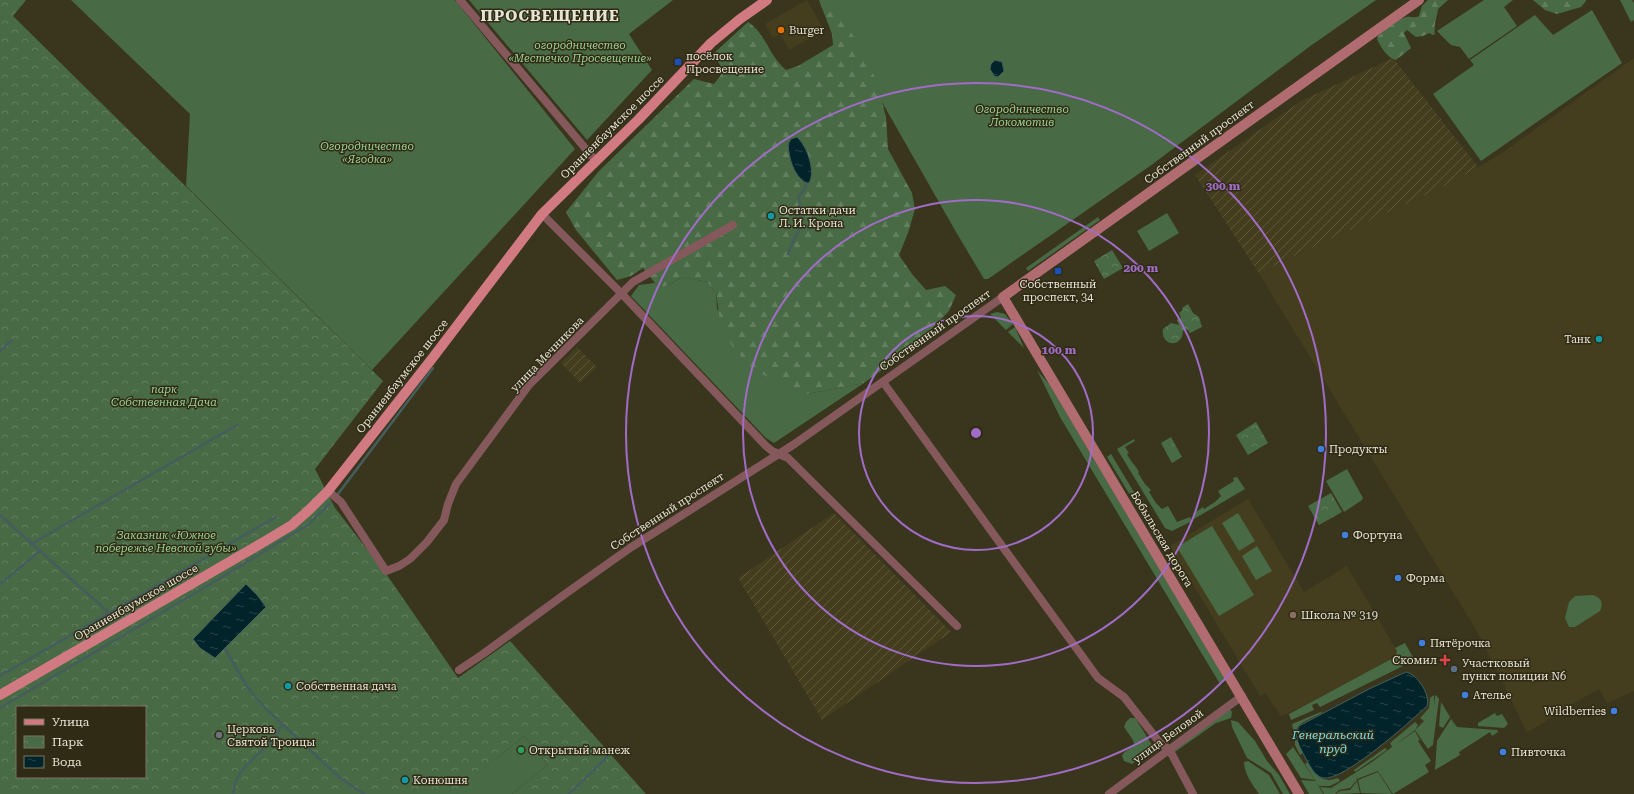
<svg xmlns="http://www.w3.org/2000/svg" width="1634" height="794" viewBox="0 0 1634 794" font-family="'Roboto Serif',serif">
  <defs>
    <pattern id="industrial-furrows" width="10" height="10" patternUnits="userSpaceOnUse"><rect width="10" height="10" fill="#443e1f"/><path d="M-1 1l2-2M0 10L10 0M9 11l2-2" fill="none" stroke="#5f5a3f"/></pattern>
    <pattern id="forest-firs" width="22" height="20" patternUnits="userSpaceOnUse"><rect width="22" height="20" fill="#486a45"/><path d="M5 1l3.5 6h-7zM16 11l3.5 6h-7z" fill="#627f5f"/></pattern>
    <pattern id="park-crowns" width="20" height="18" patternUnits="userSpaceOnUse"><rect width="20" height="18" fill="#486a45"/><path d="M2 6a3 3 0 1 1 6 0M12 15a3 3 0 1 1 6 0" fill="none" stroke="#627f5f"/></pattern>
    <pattern id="water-ripples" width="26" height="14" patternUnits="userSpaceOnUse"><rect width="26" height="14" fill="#002429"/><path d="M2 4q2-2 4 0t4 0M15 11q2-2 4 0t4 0" fill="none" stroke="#254447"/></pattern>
  </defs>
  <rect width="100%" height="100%" fill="#3a361e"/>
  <path fill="#443e1f" d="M 807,0 L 824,30 L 789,50 L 780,34 L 773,38 L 765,24 Z
    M 1634,58 L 1634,691 L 1607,703 L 1599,689 L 1567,707 L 1540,725 L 1527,732 L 1478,633 L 1260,275 L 1279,263 L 1453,182 L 1502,153 Z
    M 1248,499 L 1304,592 L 1347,566 L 1397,651 L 1395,657 L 1366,673 L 1289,713 L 1281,716 L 1265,693 L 1260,696 L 1170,546 Z"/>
  <path fill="url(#industrial-furrows)" d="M 1393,58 L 1478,167 L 1453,182 L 1279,263 L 1260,275 L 1195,175 L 1301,101 Z
    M 577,347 L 597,367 L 580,383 L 561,363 Z
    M 834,513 L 951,632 L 822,720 L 738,578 Z"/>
  <path fill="#486a45" d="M 71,0 L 455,0 L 575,149 L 372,370 L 186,186 L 190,114 Z
    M 469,0 L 673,0 L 629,34 L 652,70 L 587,140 Z
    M 826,0 L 1376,0 L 1309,47 L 1150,166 L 988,279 L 984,279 L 956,232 L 825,2 Z
    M 1484,0 L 1513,0 L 1504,7 L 1517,26 L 1469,59 L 1460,47 L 1451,45 L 1437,31 Z
    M 1620,0 L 1632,0 L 1634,3 L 1634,20 L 1631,22 Z
    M 1592,10 L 1622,63 L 1481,161 L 1433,94 L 1474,65 L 1470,60 L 1535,15 L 1553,35 Z
    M 1167,213 L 1179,233 L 1149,251 L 1137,231 Z
    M 1098,217 L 1100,220 L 1028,271 L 1026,268 Z
    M 683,277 L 707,282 L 716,292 L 717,309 L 807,394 L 864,383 L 774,443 L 766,438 L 631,296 L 639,285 L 655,283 L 664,287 Z
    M 997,312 L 1005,314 L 1013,324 L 1006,330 L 990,314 Z
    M 1015,327 L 1024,348 L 1008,332 Z
    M 1037,370 L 1049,384 L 1226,680 L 1220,684 L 1060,417 Z
    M 1134,439 L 1135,441 L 1125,447 L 1129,453 L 1127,454 C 1131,462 1136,466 1139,472 L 1138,473 L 1145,484 L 1151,490 L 1149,492 L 1156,503 L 1162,509 L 1168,506 L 1177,522 L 1190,517 L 1192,521 L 1172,531 L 1165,528 L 1117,449 Z
    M 1111,454 L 1158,532 L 1160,536 L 1157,540 L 1107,457 Z
    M 1347,469 L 1363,498 L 1362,500 L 1344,512 L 1326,481 Z
    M 1237,477 L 1245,489 L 1194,519 L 1193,514 L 1203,507 L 1204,509 L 1215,502 L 1221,496 L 1218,491 L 1234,481 L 1233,478 Z
    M 1238,513 L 1255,541 L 1239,551 L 1222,523 Z
    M 1212,526 L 1254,595 L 1219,616 L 1177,547 Z
    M 1257,546 L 1272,571 L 1256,580 L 1242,556 Z
    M 1592,595 C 1601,597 1604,603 1600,611 L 1575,627 L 1569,627 L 1565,618 L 1569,602 L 1575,596 Z
    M 1405,643 L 1413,657 L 1407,665 L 1406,664 L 1409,662 L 1405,657 L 1400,660 L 1403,666 L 1320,707 L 1317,703 L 1312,705 L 1314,710 L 1291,720 L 1289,714 L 1395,657 L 1397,651 L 1395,648 Z
    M 1434,695 L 1434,707 L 1435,696 L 1436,695 L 1439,699 L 1433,745 L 1428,749 L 1415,730 L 1424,721 L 1420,718 L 1429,708 L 1430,698 Z
    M 1441,702 L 1450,717 L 1443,728 L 1439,726 Z
    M 1230,709 L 1232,712 L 1231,718 L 1216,723 L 1175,752 L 1175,750 Z
    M 1321,712 L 1322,713 C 1298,725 1288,725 1303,753 L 1300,755 L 1295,745 L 1295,739 L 1292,724 Z
    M 1495,713 L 1497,716 L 1502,714 L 1508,724 L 1504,728 L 1478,726 L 1478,723 Z
    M 1130,718 L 1135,718 L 1136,719 L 1152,745 L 1149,751 L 1132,764 L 1124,761 L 1122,756 C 1124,750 1131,750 1134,744 L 1133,740 L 1124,727 L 1126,722 Z
    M 1451,719 L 1457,727 L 1497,730 L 1498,732 L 1492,736 L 1490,732 L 1459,752 L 1460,755 L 1435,770 L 1437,741 Z
    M 1231,720 L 1238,722 L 1255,741 L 1267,761 L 1279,775 L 1290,794 L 1283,794 L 1271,773 L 1247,758 L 1232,727 Z
    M 1415,722 L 1418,725 L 1415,730 L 1395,745 L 1415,731 L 1420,740 L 1418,741 L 1431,761 L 1425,765 L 1429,772 L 1393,794 L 1372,762 L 1392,747 L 1390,743 Z
    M 524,736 L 548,765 L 512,794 L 458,794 L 455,791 Z
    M 1293,747 L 1315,780 L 1301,778 L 1286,754 Z
    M 1385,748 L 1387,750 L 1355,772 L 1354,770 Z
    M 1248,761 L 1269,775 L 1280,794 L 1259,794 C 1253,785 1244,774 1244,762 Z
    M 1308,762 C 1316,775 1321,784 1338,778 L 1340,781 L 1330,786 L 1319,786 L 1305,764 Z
    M 1372,762 L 1378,771 L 1357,779 L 1355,773 Z
    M 1378,772 L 1392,794 L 1361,793 L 1358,780 Z
    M 1355,773 L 1357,780 L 1350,788 L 1339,790 L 1335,794 L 1324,794 L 1320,787 L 1331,788 Z
    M 1301,780 L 1316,781 L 1323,794 L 1309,794 Z
    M 1357,781 L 1360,793 L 1336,794 L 1340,791 L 1350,790 Z"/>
  <path fill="url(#forest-firs)" d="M 819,0 L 832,0 L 866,57 L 877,83 L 886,117 L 888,149 L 912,193 L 915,209 L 908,233 L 899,255 L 912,274 L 926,290 L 945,286 L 956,295 L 949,311 L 928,333 L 905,353 L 864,383 L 807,394 L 788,389 L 752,368 L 733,347 L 721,329 L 716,292 L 707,282 L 683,277 L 664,287 L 655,283 L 643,268 L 631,276 L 617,280 L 576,230 L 566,212 L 599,171 L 694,79 L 714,84 L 724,71 L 713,54 L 748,22 C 766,34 769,56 786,70 L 798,66 L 833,45 L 832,34 Z
    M 1428,0 L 1448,0 L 1438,9 C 1437,18 1433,26 1435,34 L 1433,35 L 1429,33 L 1423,36 L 1416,37 L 1407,30 L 1404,33 L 1411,48 L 1396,60 C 1387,58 1381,47 1377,39 L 1378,36 C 1385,30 1397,19 1406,17 C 1411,16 1413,19 1419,16 L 1422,6 Z
    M 1533,0 L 1586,0 L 1586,1 L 1581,7 L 1557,14 L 1545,10 Z"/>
  <path fill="url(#park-crowns)" fill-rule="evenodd" d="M 0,0 L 26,0 L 13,16 L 383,381 L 315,469 L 335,508 L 387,575 L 458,678 L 510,641 L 646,794 L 512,794 L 548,765 L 524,736 L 456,791 L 458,794 L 0,794 ZM 17,707 L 145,707 L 145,777 L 17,777 Z
    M 1112,250 L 1123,268 L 1104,279 L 1094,261 Z
    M 1188,304 L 1193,313 L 1199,317 L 1202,327 L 1190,333 L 1187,329 L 1183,331 C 1182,349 1160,346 1163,329 L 1171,323 L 1179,325 L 1177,320 L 1181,318 L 1179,313 L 1183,310 L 1182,308 Z
    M 1256,422 L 1268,443 L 1248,455 L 1236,435 Z
    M 1171,437 L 1182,457 L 1172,463 L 1161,443 Z
    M 1331,493 L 1342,512 L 1319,525 L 1308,506 Z"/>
  <path fill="url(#water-ripples)" stroke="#455e5d" d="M 995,60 L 1002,62 L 1004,71 L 998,77 L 994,76 L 990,69 L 991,64 Z
    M 797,137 C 807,146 816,171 809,183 L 806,183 C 793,175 789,158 788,144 L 791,139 Z
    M 246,584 L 257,595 L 266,607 L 215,658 L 200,648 L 193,639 Z
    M 1406,672 C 1417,674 1431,695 1427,706 C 1411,721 1343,782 1323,778 C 1314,776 1309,764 1305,757 C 1300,747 1293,737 1299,726 L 1369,689 Z"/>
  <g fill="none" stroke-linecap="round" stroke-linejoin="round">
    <path stroke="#455e5d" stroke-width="2.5" d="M 788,254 L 794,239 L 801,227 L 799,196 L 806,187 L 806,183
      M 0,351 L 12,340
      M 338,494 L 433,368
      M 0,515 L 108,612
      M 31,544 L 237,425
      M 0,584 L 40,551
      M 225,649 L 248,688 L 265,708 L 339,777 L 364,794
      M 0,676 L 276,517
      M 0,708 L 224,576 L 309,524 L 330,503
      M 233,794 C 234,770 260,755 274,738 C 277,735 279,729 282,725
      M 569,794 L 607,757"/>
    <path stroke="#85595c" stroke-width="8" d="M 460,0 L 596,161
      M 542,214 L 622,294 L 766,446 L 772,451 L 788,458 L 957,626
      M 883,382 L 1098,678 L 1124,697 L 1160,743 L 1169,749 L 1193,794
      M 328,491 L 341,502 L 386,571 L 399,566 L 410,559 L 427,542 L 444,520 L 448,504 L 456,484 L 529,385 L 633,282 L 733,225
      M 459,670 L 483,654 L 565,594 L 630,548 L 793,445 L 1003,297
      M 1109,794 L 1242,696"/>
    <path stroke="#b16c71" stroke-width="10" d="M 1299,794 L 1003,297 L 1419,0"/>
    <path stroke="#d27a81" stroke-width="10" d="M 0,695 L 262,543 L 292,525 L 309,510 L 328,491 L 431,360 L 542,214 L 639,119 L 711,43 L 740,19 L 767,0"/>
  </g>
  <g fill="none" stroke="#a16cc7" stroke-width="2">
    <circle cx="976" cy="433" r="117"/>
    <circle cx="976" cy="433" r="233"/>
    <circle cx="976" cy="433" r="350"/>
  </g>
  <circle fill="#e8710a" stroke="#302b14" stroke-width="1.5" cx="781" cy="30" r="4"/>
  <g fill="#1a4fb4" stroke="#302b14" stroke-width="1.5">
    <rect x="674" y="58" width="8" height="8" rx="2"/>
    <rect x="1054" y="267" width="8" height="8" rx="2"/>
  </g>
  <g fill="#0f9aa8" stroke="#302b14" stroke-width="1.5">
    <circle cx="771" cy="216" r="4"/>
    <circle cx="1599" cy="339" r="4"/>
    <circle cx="288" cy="686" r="4"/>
    <circle cx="405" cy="780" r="4"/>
  </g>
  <g fill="#3f7fe0" stroke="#302b14" stroke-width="1.5">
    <circle cx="1321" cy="449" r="4"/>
    <circle cx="1345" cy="535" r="4"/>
    <circle cx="1398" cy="578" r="4"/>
    <circle cx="1422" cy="643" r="4"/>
    <circle cx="1465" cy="695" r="4"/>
    <circle cx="1614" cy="711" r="4"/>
    <circle cx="1503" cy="752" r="4"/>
  </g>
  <circle fill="#8d6e63" stroke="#302b14" stroke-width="1.5" cx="1293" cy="615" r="4"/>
  <path fill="#e0444e" stroke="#302b14" stroke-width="1.5" d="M1443 654h4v4h4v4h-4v4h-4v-4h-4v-4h4z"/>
  <circle fill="#5c6f8a" stroke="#302b14" stroke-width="1.5" cx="1454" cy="669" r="4"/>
  <circle fill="#6b7280" stroke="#302b14" stroke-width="1.5" cx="219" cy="735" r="4"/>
  <circle fill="#2e9e5b" stroke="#302b14" stroke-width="1.5" cx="521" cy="750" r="4"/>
  <g text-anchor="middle" stroke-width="3" stroke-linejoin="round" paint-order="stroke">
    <g font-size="11" fill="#e7e4d6" stroke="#302b14" text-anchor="start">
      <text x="789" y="34">Burger</text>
      <text x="686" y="60">посёлок<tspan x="686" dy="13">Просвещение</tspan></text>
      <text x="779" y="214">Остатки дачи<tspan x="779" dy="13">Л. И. Крона</tspan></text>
      <text x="1058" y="288" text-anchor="middle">Собственный<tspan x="1058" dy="13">проспект, 34</tspan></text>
      <text x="1591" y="343" text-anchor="end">Танк</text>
      <text x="1329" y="453">Продукты</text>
      <text x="1353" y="539">Фортуна</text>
      <text x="1406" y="582">Форма</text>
      <text x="1301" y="619">Школа № 319</text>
      <text x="1430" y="647">Пятёрочка</text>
      <text x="1437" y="664" text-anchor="end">Скомил</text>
      <text x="1462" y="667">Участковый<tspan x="1462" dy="13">пункт полиции N6</tspan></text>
      <text x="296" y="690">Собственная дача</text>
      <text x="1473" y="699">Ателье</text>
      <text x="1606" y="715" text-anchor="end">Wildberries</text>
      <text x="227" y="733">Церковь<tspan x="227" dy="13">Святой Троицы</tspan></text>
      <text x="529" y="754">Открытый манеж</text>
      <text x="1511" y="756">Пивточка</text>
      <text x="413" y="784">Конюшня</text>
    </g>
    <g font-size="11" font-style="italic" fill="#9bd297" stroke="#302b14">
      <text x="580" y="49">огородничество<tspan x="580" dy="13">«Местечко Просвещение»</tspan></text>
      <text x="1022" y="113">Огородничество<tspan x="1022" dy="13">Локомотив</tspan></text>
      <text x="367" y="150">Огородничество<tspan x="367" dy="13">«Ягодка»</tspan></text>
      <text x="164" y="393">парк<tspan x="164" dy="13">Собственная Дача</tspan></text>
      <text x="166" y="539">Заказник «Южное<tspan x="166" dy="13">побережье Невской губы»</tspan></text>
    </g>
    <g font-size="11" fill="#e7e4d6" stroke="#302b14">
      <text transform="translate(612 127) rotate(-45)" y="4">Ораниенбаумское шоссе</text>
      <text transform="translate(1199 142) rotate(-36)" y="4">Собственный проспект</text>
      <text transform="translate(935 330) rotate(-35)" y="4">Собственный проспект</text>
      <text transform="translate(547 354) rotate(-46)" y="4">улица Мечникова</text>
      <text transform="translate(402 376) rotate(-52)" y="4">Ораниенбаумское шоссе</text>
      <text transform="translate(667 511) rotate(-33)" y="4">Собственный проспект</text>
      <text transform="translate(1162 539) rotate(59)" y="4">Бобыльская дорога</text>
      <text transform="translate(136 602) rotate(-30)" y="4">Ораниенбаумское шоссе</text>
      <text transform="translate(1168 736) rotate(-36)" y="4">улица Беловой</text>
    </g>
    <g font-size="12" font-style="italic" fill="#75deed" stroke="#302b14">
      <text x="1333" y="739">Генеральский<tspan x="1333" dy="14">пруд</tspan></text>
    </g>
    <g font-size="15" font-weight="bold" letter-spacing="1" fill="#e7e4d6" stroke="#302b14">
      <text x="550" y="21">ПРОСВЕЩЕНИЕ</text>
    </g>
  </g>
  <circle cx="976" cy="433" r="6" fill="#a16cc7" stroke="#302b14" stroke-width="2"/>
  <g font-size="12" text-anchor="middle" font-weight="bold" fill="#a16cc7" stroke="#302b14" stroke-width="3" stroke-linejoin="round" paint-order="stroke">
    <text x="1223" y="190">300 m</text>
    <text x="1141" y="272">200 m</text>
    <text x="1059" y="354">100 m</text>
  </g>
  <rect x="16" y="706" width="130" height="72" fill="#302b14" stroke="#797562"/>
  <rect x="24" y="719" width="20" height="6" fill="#d27a81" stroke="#797562"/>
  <text x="52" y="726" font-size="12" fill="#e7e4d6">Улица</text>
  <rect x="24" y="736" width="20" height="12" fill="url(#park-crowns)" stroke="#797562"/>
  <text x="52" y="746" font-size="12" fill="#e7e4d6">Парк</text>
  <rect x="24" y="756" width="20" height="12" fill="url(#water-ripples)" stroke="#797562"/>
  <text x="52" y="766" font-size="12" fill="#e7e4d6">Вода</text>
</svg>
